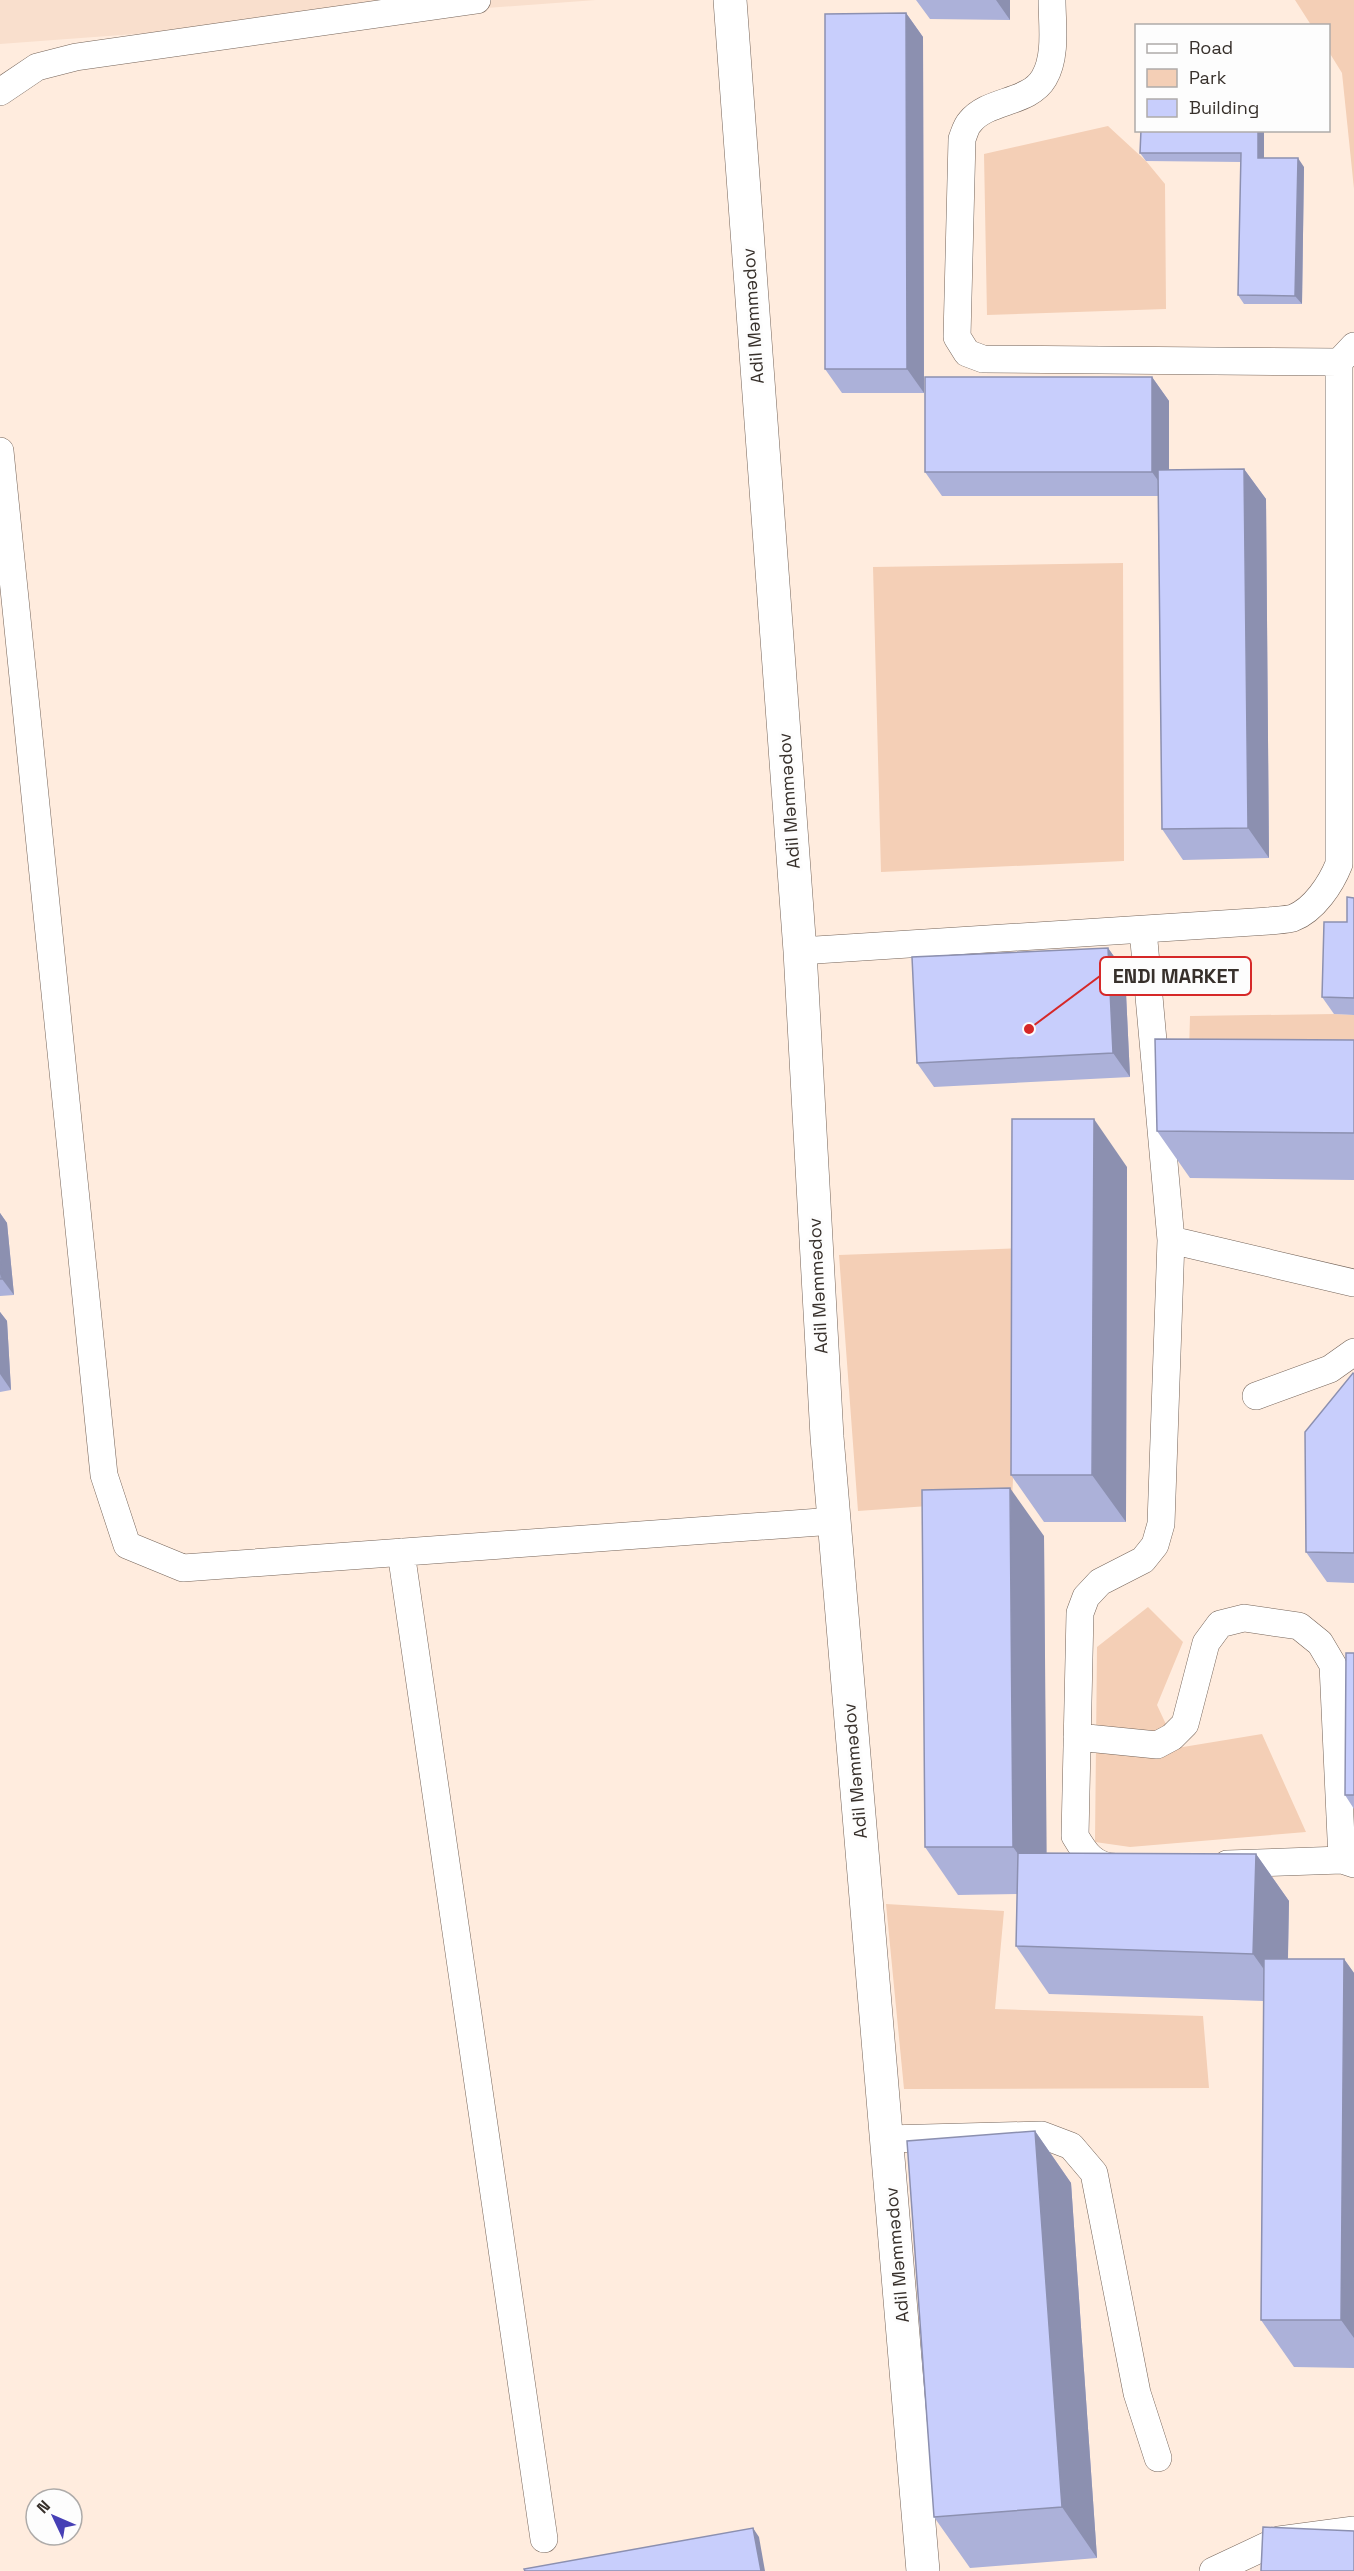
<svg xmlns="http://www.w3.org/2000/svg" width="1354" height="2571" viewBox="0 0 1354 2571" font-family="'Space Grotesk',sans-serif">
  <rect width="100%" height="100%" fill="#ffecde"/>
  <path fill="#f9dfcd" d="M 0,0 L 596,0 L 0,44 Z"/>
  <path fill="#f4cfb6" d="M 1295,0 L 1354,0 L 1354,189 L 1342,73 L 1329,52 L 1328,26 L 1311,25 Z
    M 1108,126 L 1146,161 L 1165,184 L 1166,309 L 987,315 L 984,154 Z
    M 1123,563 L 1124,861 L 881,872 L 873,567 Z
    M 1334,1014 L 1354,1015 L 1354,1087 L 1188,1087 L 1190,1016 Z
    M 1024,1248 L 1012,1500 L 858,1511 L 839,1255 Z
    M 1148,1607 L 1183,1642 L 1157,1705 L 1177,1748 L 1262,1734 L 1306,1832 L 1130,1847 L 1095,1842 L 1097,1647 Z
    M 886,1904 L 1004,1911 L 995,2009 L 1203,2016 L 1209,2088 L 904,2089 Z"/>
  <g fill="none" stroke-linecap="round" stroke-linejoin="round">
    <defs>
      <path id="service" d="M 1052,0 C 1052,24 1057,56 1044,78 C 1029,104 988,99 970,122 C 966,126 964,134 962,139 L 957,337 L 967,353 L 983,359 L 1339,362 L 1354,346
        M 0,92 L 37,67 L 76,57 L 477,0
        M 0,451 L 104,1475 L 127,1545 L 183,1568 L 834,1521
        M 800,951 L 1269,921 C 1276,920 1286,920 1293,918 C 1314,910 1331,884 1339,864 L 1339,362
        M 1171,1240 L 1354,1283
        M 1256,1396 L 1330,1369 L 1354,1352
        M 401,1552 L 544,2539
        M 1077,1737 L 1157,1745 L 1172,1737 L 1185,1724 L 1206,1643 L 1220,1624 L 1244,1618 L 1299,1626 L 1320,1643 L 1333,1665 L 1342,1860
        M 1227,1864 L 1342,1860 L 1354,1864
        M 1116,1867 C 1094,1867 1085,1853 1075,1836 L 1080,1613 L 1086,1597 L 1100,1582 L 1143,1560 L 1155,1545 L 1161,1524 L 1171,1240 L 1143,930
        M 887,2139 L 1042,2135 L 1071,2146 L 1094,2173 L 1137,2393 L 1158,2458
        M 1213,2571 L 1279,2540 L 1354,2530"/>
      <path id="minor" d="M 730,0 L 800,951 L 827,1437 L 923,2571"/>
    </defs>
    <use href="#service" stroke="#756459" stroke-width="28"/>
    <use href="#minor" stroke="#756459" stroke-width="34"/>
    <use href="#service" stroke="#fff" stroke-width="27"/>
    <use href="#minor" stroke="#fff" stroke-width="33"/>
  </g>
  <path fill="#acb1d9" d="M 916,0 L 1010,0 L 1010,20 L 930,19 Z
    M 906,13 L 923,37 L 924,393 L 842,393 L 825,369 Z
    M 1141,130 L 1304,167 L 1302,304 L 1244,304 L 1238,295 L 1241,162 L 1146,161 L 1140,153 Z
    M 1152,377 L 1169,401 L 1169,470 L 1244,469 L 1266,499 L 1269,858 L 1183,860 L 1162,829 L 1158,496 L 942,496 L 925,472 Z
    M 1354,898 L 1354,1015 L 1334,1014 L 1322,997 L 1347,922 Z
    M 1108,948 L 1125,972 L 1130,1077 L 934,1087 L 917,1063 Z
    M 1354,1040 L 1354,1180 L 1190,1178 L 1157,1131 Z
    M 1127,1167 L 1126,1522 L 1044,1522 L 1011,1475 Z
    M 0,1213 L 7,1223 L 14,1295 L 0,1296 Z
    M 0,1312 L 7,1321 L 11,1390 L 0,1392 Z
    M 1354,1374 L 1354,1583 L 1327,1582 L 1306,1552 Z
    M 1044,1536 L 1046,1853 L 1256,1854 L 1289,1901 L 1288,1959 L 1344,1959 L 1354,1973 L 1354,2368 L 1294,2367 L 1261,2320 L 1264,2001 L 1049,1994 L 1016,1946 L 1017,1894 L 958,1895 L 925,1847 Z
    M 1354,1653 L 1354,1809 L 1345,1795 Z
    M 1035,2131 L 1071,2183 L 1097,2558 L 970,2568 L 934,2517 Z"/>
  <path fill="#8c90b0" d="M 996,0 L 1010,0 L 1010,20 Z
    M 906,13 L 923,37 L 924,393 L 907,369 Z
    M 1258,130 L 1264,130 L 1264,167 L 1258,158 Z
    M 1298,158 L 1304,167 L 1302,304 L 1295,296 Z
    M 1152,377 L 1169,401 L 1169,496 L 1152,472 Z
    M 1244,469 L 1266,499 L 1269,858 L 1248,828 Z
    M 1108,948 L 1125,972 L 1130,1077 L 1113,1053 Z
    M 1094,1119 L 1127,1167 L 1126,1522 L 1092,1475 Z
    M 0,1213 L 7,1223 L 14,1295 L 2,1279 L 0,1259 Z
    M 0,1312 L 7,1321 L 11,1390 L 0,1374 Z
    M 1010,1488 L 1044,1536 L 1047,1894 L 1013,1847 Z
    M 1256,1854 L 1289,1901 L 1287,2002 L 1253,1954 Z
    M 1344,1959 L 1354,1973 L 1354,2338 L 1341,2320 Z
    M 1035,2131 L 1071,2183 L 1097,2558 L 1062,2507 Z
    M 753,2528 L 759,2537 L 765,2571 L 761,2571 Z"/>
  <path fill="#c8cefc" stroke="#8c90b0" stroke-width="1.5" d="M 906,13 L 907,369 L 825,369 L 825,14 Z
    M 1141,130 L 1258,130 L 1258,158 L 1298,158 L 1295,296 L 1238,295 L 1241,153 L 1140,153 Z
    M 925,377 L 1152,377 L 1152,472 L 925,472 Z
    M 1244,469 L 1248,828 L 1162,829 L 1158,470 Z
    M 1347,897 L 1354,898 L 1354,998 L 1322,997 L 1324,922 L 1347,922 Z
    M 1108,948 L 1113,1053 L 917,1063 L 912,957 Z
    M 1155,1039 L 1354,1040 L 1354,1133 L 1157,1131 Z
    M 1012,1119 L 1094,1119 L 1092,1475 L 1011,1475 Z
    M 0,1259 L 2,1279 L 0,1279 Z
    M 1353,1373 L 1354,1374 L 1354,1553 L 1306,1552 L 1305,1432 Z
    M 1010,1488 L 1013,1847 L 925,1847 L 922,1490 Z
    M 1346,1653 L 1354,1653 L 1354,1795 L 1345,1795 Z
    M 1018,1853 L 1256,1854 L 1253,1954 L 1016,1946 Z
    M 1264,1959 L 1344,1959 L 1341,2320 L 1261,2320 Z
    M 1035,2131 L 1062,2507 L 934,2517 L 907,2141 Z
    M 1263,2527 L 1354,2531 L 1354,2571 L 1261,2571 Z
    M 753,2528 L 761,2571 L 525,2571 L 524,2569 Z"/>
  <g text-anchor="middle" stroke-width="6" stroke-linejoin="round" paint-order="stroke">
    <g font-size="18" fill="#37302b" stroke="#fdfdfd">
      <text transform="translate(753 316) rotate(-94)" y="6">Adil Məmmədov</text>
      <text transform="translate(789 801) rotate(-94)" y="6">Adil Məmmədov</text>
      <text transform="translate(818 1286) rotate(-93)" y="6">Adil Məmmədov</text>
      <text transform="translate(855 1771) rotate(-95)" y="6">Adil Məmmədov</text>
      <text transform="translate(897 2255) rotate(-95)" y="6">Adil Məmmədov</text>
    </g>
  </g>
  <path fill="none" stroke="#d62828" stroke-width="2" d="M1029 1029L1100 976"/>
  <circle fill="#d62828" stroke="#fdfdfd" stroke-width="2" cx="1029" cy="1029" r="6"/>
  <rect fill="#fdfdfd" stroke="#d62828" stroke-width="2" x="1100" y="957" width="151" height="38" rx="6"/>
  <g font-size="20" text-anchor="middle" font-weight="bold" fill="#37302b">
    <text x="1176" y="983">ENDI MARKET</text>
  </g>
  <rect x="1135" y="24" width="195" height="108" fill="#fdfdfd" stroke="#aeaba9" stroke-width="1.5"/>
  <rect x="1147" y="44" width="30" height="9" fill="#ffffff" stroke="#aeaba9" stroke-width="1.5"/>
  <text x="1189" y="54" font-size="18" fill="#37302b">Road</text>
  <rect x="1147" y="69" width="30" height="18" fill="#f4cfb6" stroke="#aeaba9" stroke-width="1.5"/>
  <text x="1189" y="84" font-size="18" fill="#37302b">Park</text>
  <rect x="1147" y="99" width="30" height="18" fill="#c8cefc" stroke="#aeaba9" stroke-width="1.5"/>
  <text x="1189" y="114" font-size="18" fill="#37302b">Building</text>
  <g transform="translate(54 2517) rotate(314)"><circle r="28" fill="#fdfdfd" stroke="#aeaba9" stroke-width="1.5"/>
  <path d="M0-4.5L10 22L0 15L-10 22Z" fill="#463fb5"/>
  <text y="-9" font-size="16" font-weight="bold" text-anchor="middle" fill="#37302b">N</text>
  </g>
</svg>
